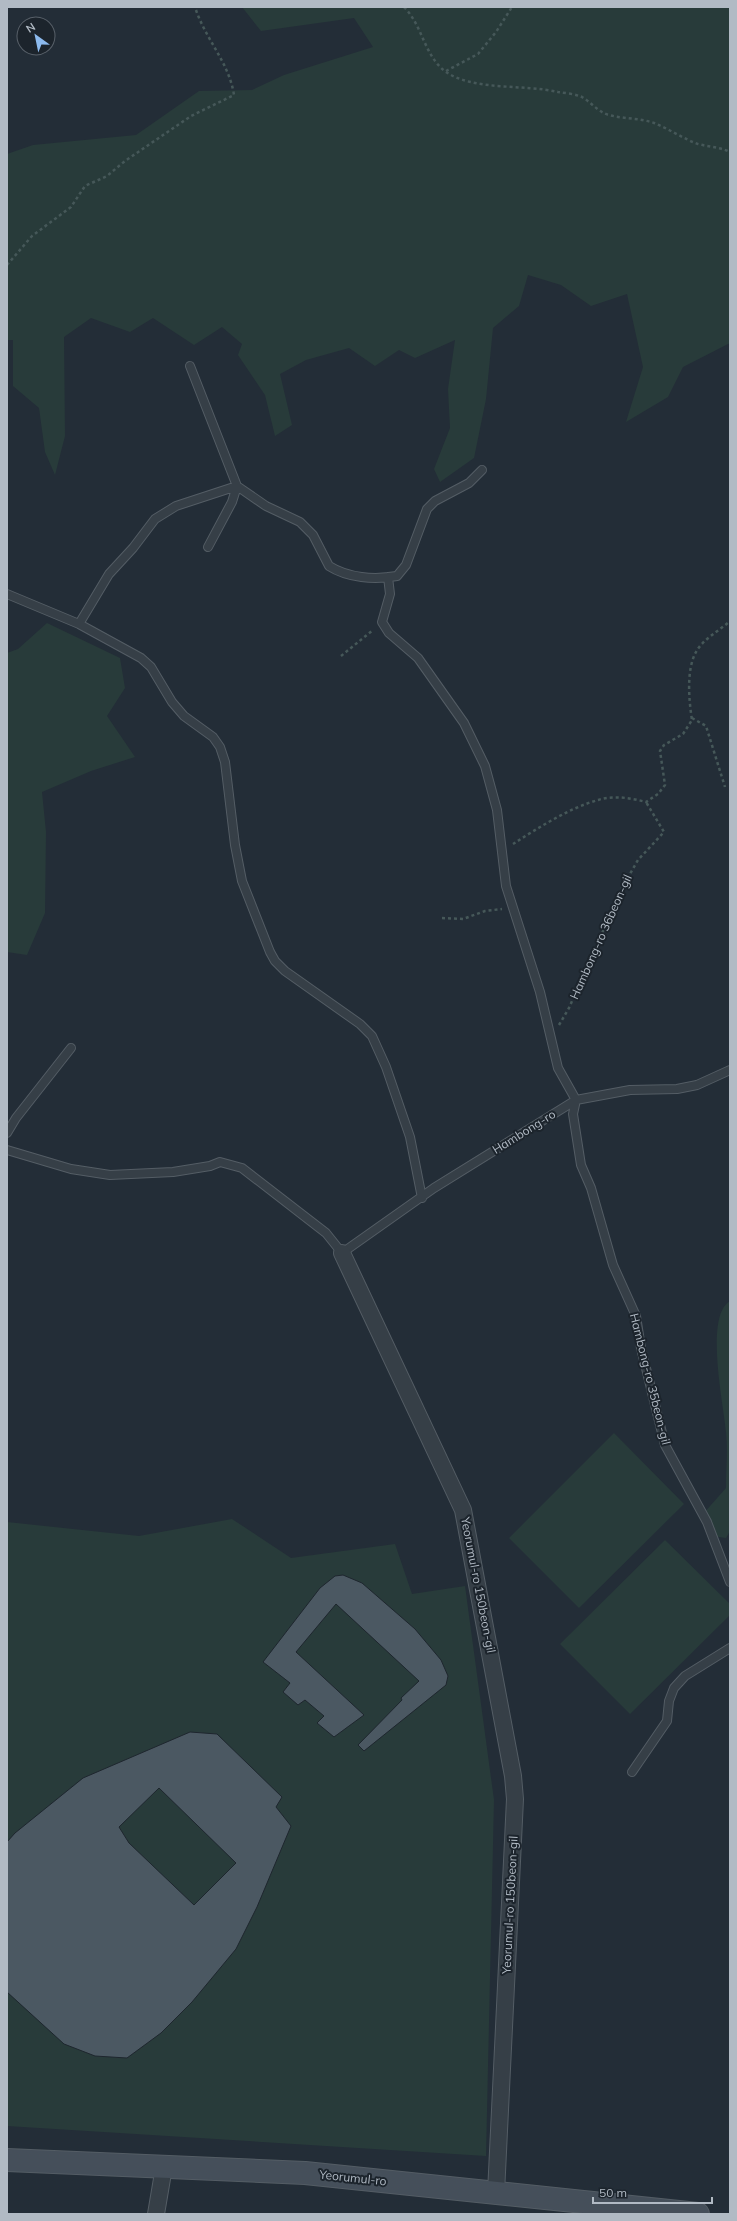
<svg xmlns="http://www.w3.org/2000/svg" width="737" height="2221" viewBox="0 0 737 2221" font-family="Mulish,sans-serif">
  <rect width="100%" height="100%" fill="#232d37"/>
  <path fill="#283b3a" d="M 242,7 L 730,7 L 730,343 L 683,367 L 668,397 L 626,422 L 643,367 L 627,294 L 591,306 L 561,285 L 528,275 L 519,306 L 493,328 L 486,399 L 474,458 L 440,482 L 434,469 L 450,428 L 448,389 L 455,340 L 415,358 L 399,350 L 375,366 L 349,348 L 306,360 L 280,374 L 292,425 L 275,436 L 265,395 L 238,355 L 242,344 L 222,327 L 194,345 L 153,318 L 130,332 L 91,318 L 64,337 L 65,436 L 55,475 L 45,452 L 39,408 L 13,386 L 13,340 L 7,340 L 7,154 L 33,145 L 136,135 L 199,91 L 252,90 L 284,75 L 373,47 L 354,18 L 261,31 Z
    M 47,623 L 120,658 L 125,688 L 107,716 L 135,757 L 91,771 L 42,792 L 46,832 L 45,913 L 27,955 L 7,952 L 7,653 L 18,649 Z
    M 730,1301 L 730,1531 L 726,1538 L 712,1536 L 703,1514 L 726,1488 C 726,1469 728,1451 726,1432 C 724,1406 704,1316 730,1301 Z
    M 614,1433 L 684,1504 L 579,1608 L 509,1538 Z
    M 232,1519 L 291,1558 L 395,1544 L 412,1594 L 465,1586 L 494,1800 L 486,2156 L 7,2126 L 7,1522 L 139,1536 Z
    M 665,1540 L 730,1604 L 730,1615 L 630,1714 L 560,1644 Z"/>
  <path fill="#4b5862" stroke="#1e262e" fill-rule="evenodd" d="M 343,1575 L 362,1583 L 415,1629 L 441,1660 L 448,1676 L 446,1685 L 364,1751 L 358,1745 L 402,1700 L 401,1698 L 419,1681 L 336,1604 L 296,1652 L 364,1715 L 334,1737 L 317,1723 L 324,1716 L 305,1700 L 298,1705 L 283,1692 L 290,1683 L 263,1662 L 320,1588 L 335,1576 Z
    M 190,1732 L 217,1734 L 282,1797 L 276,1807 L 291,1826 L 257,1907 L 236,1949 L 192,2002 L 161,2033 L 127,2058 L 95,2056 L 64,2044 L 7,1992 L 7,1842 L 15,1833 L 83,1778 ZM 159,1788 L 236,1863 L 194,1905 L 129,1843 L 119,1827 Z"/>
  <g fill="none" stroke-linecap="round" stroke-linejoin="round">
    <defs>
      <path id="service" d="M 190,366 L 237,486 L 266,506 L 300,522 L 313,535 L 329,566 C 348,578 374,580 397,576 L 406,565 L 427,509 L 435,501 L 469,483 L 482,470
        M 208,547 L 232,502 L 237,486
        M 388,577 L 390,594 L 382,622 L 389,633 L 418,658 L 464,723 L 485,766 L 497,810 L 506,886 L 540,992 L 558,1068 L 576,1100 L 573,1114 L 581,1165 L 591,1188 L 613,1265 L 636,1316 L 641,1348 L 665,1445 L 707,1522 L 730,1582
        M 7,594 L 79,624 L 141,658 L 151,667 L 172,702 L 184,716 L 213,737 L 220,747 L 225,762 L 235,845 L 242,881 L 270,952 L 275,961 L 285,971 L 360,1024 L 372,1036 L 386,1067 L 410,1137 L 422,1198
        M 79,624 L 109,574 L 133,548 L 155,519 L 176,506 L 237,486
        M 7,1133 L 16,1118 L 71,1048
        M 7,1150 L 71,1169 L 110,1175 L 173,1172 L 210,1166 L 220,1162 L 242,1168 L 326,1233 L 342,1253 L 434,1188 L 576,1100 L 630,1090 L 677,1089 L 697,1085 L 730,1070
        M 632,1772 L 667,1721 L 669,1701 L 674,1688 L 685,1676 L 730,1648"/>
      <path id="minor" d="M 342,1253 L 463,1510 L 513,1776 L 515,1799 L 496,2193
        M 156,2214 L 164,2167"/>
      <path id="secondary" d="M 7,2160 L 305,2173 L 698,2214"/>
    </defs>
    <use href="#service" stroke="#545d65" stroke-width="10"/>
    <use href="#minor" stroke="#545d65" stroke-width="18"/>
    <use href="#secondary" stroke="#545d65" stroke-width="24"/>
    <path stroke="#465859" stroke-width="2.5" stroke-dasharray="3 3" stroke-linecap="butt" d="M 404,7 C 423,26 424,56 446,72 C 474,91 524,84 558,92 C 565,93 575,94 582,97 C 592,103 598,112 609,115 C 624,119 640,118 654,123 C 669,129 684,139 698,144 C 709,147 720,147 730,152
      M 446,71 L 478,54 L 496,32 L 512,7
      M 7,265 L 32,236 L 71,207 L 85,186 L 107,176 L 125,161 L 191,116 L 234,95 C 229,62 205,39 195,7
      M 341,656 L 373,630
      M 692,718 L 706,726 L 725,787
      M 513,844 C 538,828 569,808 598,800 C 613,795 631,798 646,802 L 658,794 L 665,785 L 660,751 L 664,745 L 683,734 L 692,720 C 689,701 686,670 696,652 C 703,639 719,631 730,621
      M 442,918 L 463,919 L 485,911 L 502,909
      M 559,1025 L 569,1008 L 623,886 L 638,860 L 664,832 L 646,802"/>
    <use href="#service" stroke="#363f47" stroke-width="8"/>
    <use href="#minor" stroke="#363f47" stroke-width="16"/>
    <use href="#secondary" stroke="#454f5a" stroke-width="22"/>
  </g>
  <g text-anchor="middle" stroke-width="4" stroke-linejoin="round" paint-order="stroke">
    <g font-size="12" fill="#b1bac4" stroke="#1c242c">
      <text transform="translate(601 937) rotate(-66)" y="4">Hambong-ro 36beon-gil</text>
      <text transform="translate(524 1132) rotate(-32)" y="4">Hambong-ro</text>
      <text transform="translate(650 1379) rotate(76)" y="4">Hambong-ro 35beon-gil</text>
      <text transform="translate(478 1585) rotate(79)" y="4">Yeorumul-ro 150beon-gil</text>
      <text transform="translate(510 1905) rotate(-87)" y="4">Yeorumul-ro 150beon-gil</text>
      <text transform="translate(353 2178) rotate(6)" y="4">Yeorumul-ro</text>
    </g>
  </g>
  <rect width="737" height="2221" fill="none" stroke="#b1bac4" stroke-width="16"/>
  <g transform="translate(36 36) rotate(327)"><circle r="19" fill="#1c242c" stroke="#586069"/>
  <path d="M0-3L7 15L0 10L-7 15Z" fill="#8cbaee"/>
  <text y="-6" font-size="11" font-weight="bold" text-anchor="middle" fill="#b1bac4">N</text>
  </g>
  <path d="M593 2197v6h119v-6" fill="none" stroke="#b1bac4" stroke-width="2"/>
  <text x="599" y="2197" font-size="12" fill="#b1bac4" stroke="#1c242c" stroke-width="3" paint-order="stroke">50 m</text>
</svg>
